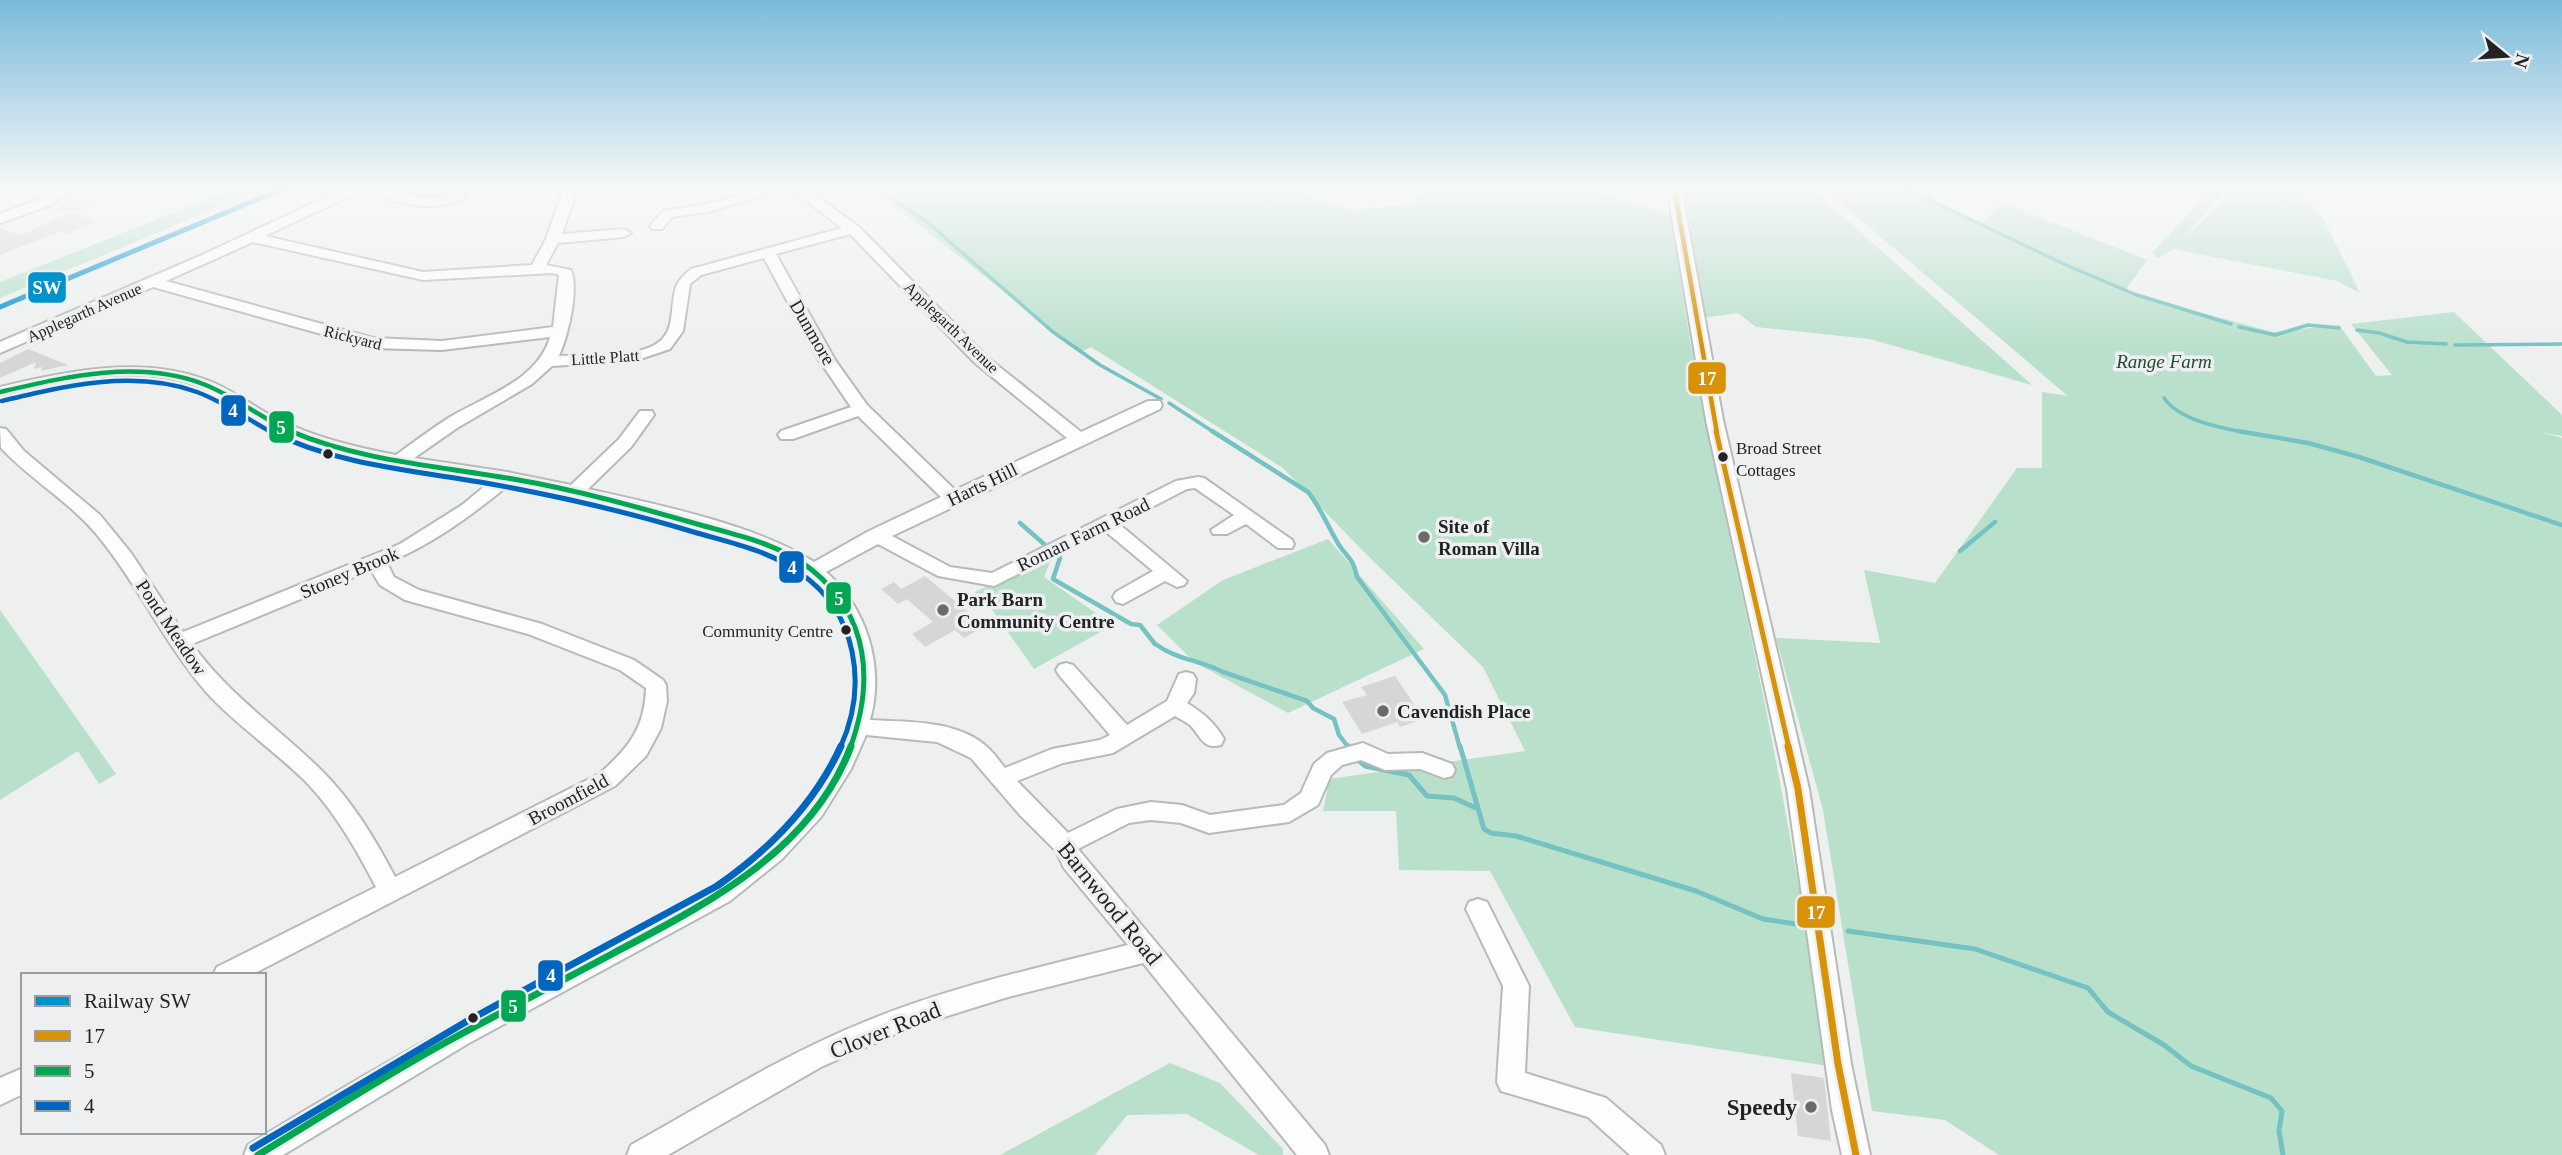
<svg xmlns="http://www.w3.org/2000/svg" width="2562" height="1155" viewBox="0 0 2562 1155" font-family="Georgia,serif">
  <rect width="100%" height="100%" fill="#eeefef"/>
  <path fill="#b9e0cb" d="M 238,187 L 267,187 L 0,298 L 0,282 Z
    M 376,187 L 452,187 L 455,193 L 433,203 Z
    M 871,187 L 1282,187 L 1349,210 L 1411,204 L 1432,187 L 1574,187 L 1672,214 C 1688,365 1726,512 1756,661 C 1784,795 1807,931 1828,1066 L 1575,1027 L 1490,871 L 1399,870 L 1396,811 L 1323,811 L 1329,779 L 1525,751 L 1483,667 L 1364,552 L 1283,468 L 1091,347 L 1081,352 Z
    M 1685,187 L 1810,187 L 2032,385 L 1870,339 L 1756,327 L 1738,313 L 1702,318 Z
    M 1822,187 L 1898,187 L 1981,224 L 2003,203 L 2147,260 L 2124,292 L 2273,332 L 2339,325 L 2376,376 L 2392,375 L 2351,324 L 2454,312 L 2562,415 L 2562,436 L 2541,432 L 2562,438 L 2562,1155 L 1999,1155 L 1945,1120 L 1872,1111 L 1823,810 L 1776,638 L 1880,643 L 1864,570 L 1935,583 L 2017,468 L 2042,468 L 2042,392 L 2068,396 Z
    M 2213,187 L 2228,187 L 2182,240 L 2237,187 L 2296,187 L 2324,220 L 2360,293 L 2337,281 L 2174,249 L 2158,258 L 2152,253 Z
    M 1328,539 L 1424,649 L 1288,713 L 1194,662 L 1157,625 L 1223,580 Z
    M 1052,557 L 1044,577 L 1113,625 L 1034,669 L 988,604 L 975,592 Z
    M 0,610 L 116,774 L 99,784 L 78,751 L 0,800 Z
    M 1170,1063 L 1220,1083 L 1283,1149 L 1283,1155 L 1259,1155 L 1187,1114 L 1127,1115 L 1095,1155 L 1000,1155 Z"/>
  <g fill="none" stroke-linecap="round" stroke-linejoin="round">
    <path stroke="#75c2c2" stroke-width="3.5" d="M 875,187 L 927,222 L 1053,332 L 1100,365 L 1161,399
      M 1902,187 L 2066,265 L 2134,294 L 2231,324
      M 2239,327 L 2275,335 L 2308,325 L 2339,328
      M 2357,330 L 2379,333 L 2407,342 L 2446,344
      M 2455,345 L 2562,344
      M 2164,398 C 2180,421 2222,428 2248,433
      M 1169,403 L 1215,433"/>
    <path stroke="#75c2c2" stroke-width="4.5" d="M 1212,431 L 1308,492 C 1321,508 1328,527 1339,545 C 1349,560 1352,556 1357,577 L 1445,695 L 1460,748
      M 2238,431 L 2308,443 L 2359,457 L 2562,525
      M 1020,523 L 1060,558 L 1053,579 L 1131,624 L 1140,625 L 1155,644
      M 1960,551 L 1995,522
      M 1157,645 C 1176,659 1202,661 1223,672 L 1307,701 L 1313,708 L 1334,719 L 1339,735 L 1349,748"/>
    <path stroke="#75c2c2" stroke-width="5" d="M 1348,746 L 1351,751
      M 1460,746 L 1484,829 L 1491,833 L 1516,836 L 1696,891 L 1763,919 L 1809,926
      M 1356,758 L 1365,766 L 1409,775 L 1427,796 L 1454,798 L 1476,808
      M 1848,931 L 1975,949 L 2088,988 L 2108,1012 L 2164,1045 L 2191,1066 L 2271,1098 L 2282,1111 L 2279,1131 L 2283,1155"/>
  </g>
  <path fill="#d6d6d6" d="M 71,198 L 99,198 L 81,211 L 52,211 Z
    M 73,211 L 96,222 L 66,234 L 61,231 L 0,255 L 0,228 L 21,235 Z
    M 28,349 L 68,365 L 41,371 L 42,367 L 34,369 L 36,362 L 0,378 L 0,363 Z
    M 925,576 L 985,626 L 964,638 L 955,630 L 925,647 L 912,634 L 933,622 L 907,599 L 898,604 L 881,589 L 894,582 L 901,589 Z
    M 1395,676 L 1424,719 L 1400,727 L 1397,722 L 1362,734 L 1342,702 L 1367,695 L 1361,687 Z
    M 1791,1073 L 1824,1078 L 1831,1141 L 1798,1136 Z"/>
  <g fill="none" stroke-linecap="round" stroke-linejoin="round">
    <defs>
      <path id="minor" d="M 63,187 L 79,187 L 48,206 L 0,223 L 0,214 L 38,200 Z
        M 348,187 C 359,187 372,185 382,187 C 409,193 426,206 453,193 L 453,187 L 467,187 L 464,198 C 429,214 397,204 364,189 L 265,236 L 423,272 L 532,265 L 546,239 L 564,187 L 578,187 L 562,234 L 624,229 L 631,233 L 624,237 L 558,243 L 546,265 L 571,270 C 579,290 568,336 559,356 C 586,355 646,360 664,337 C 670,330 671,320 672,311 C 675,289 673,284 691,269 L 842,228 L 789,188 L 708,212 L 672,217 L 662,229 L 652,229 L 650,226 L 663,211 L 702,205 L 768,187 L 804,187 L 858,226 L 987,357 L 1081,432 L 1148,401 L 1160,401 L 1162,405 L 1160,409 L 892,536 L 950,567 L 992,573 L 1176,481 L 1198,477 L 1204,478 L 1292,540 L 1294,544 L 1292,548 L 1278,548 L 1246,524 L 1227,534 L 1213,534 L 1211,530 L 1234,515 L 1195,488 L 1187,489 L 1119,524 L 1187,581 L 1184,585 L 1177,587 L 1165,581 L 1123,604 L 1116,602 L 1113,597 L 1116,592 L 1153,571 L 1105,531 L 994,586 L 938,576 L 878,544 L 826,572 C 867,608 885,667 870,720 C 907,722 958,720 987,747 C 994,753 999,761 1005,768 L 1052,749 L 1100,740 L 1110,735 L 1059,675 L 1056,670 L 1059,665 L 1066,663 L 1073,665 L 1127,725 L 1167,701 L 1179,674 L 1186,672 L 1193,674 L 1196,679 L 1194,693 L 1187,703 C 1203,713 1215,723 1224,739 L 1221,745 C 1203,750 1201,736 1190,725 C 1186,722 1180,719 1175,716 L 1113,753 L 1063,763 L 1017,781 L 1068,833 L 1117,809 L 1151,802 L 1182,805 L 1210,815 L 1284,805 L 1301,793 L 1314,764 L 1327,753 L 1363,743 L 1388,754 L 1422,753 L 1452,764 L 1455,770 L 1452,776 L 1444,778 L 1420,769 L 1385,770 L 1361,760 L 1342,765 L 1331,775 L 1318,805 L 1289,822 L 1209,833 L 1181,823 L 1151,820 L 1129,823 L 1078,849 L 1325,1145 L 1329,1155 L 1297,1155 L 1143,963 L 1008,997 L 909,1028 L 821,1067 L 668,1155 L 627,1155 L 631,1145 C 707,1103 781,1056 862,1023 C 948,987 1038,968 1128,945 L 1064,868 L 1056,851 L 1019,814 L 971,758 L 937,742 L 866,735 L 851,769 L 821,817 L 782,859 L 730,901 L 469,1043 L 283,1155 L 244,1155 L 248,1145 C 344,1086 442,1030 542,978 C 610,942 685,911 745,863 C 795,823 843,768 853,703 C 870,582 777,553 683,525 C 626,508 568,495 510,484 C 472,515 433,544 387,563 L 394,577 L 419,590 L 542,624 L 634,660 L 663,680 L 666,685 L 667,701 L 661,728 L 646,756 L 615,786 L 251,975 L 213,975 L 217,967 L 376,887 C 357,851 337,815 309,785 C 277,752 238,727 207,693 C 166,646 141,590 102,541 C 74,504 33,482 1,448 L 0,428 L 6,429 L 24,451 L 100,515 L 131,553 L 183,632 L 400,544 L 462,505 L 491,481 C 430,470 368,464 309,444 C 290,438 272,430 255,421 C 236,410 219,397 200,388 C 138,363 62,382 0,397 L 0,387 C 67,371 143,355 209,381 C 233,390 252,406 274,417 C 312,437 354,447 396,455 C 414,442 431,429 450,417 C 486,396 538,380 550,337 L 442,350 L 372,348 L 153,287 L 0,353 L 0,342 L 202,255 ZM 850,234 L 975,363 L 1067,438 L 955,490 L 867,405 L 835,360 L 776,254 ZM 253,242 L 423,280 L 553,273 L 559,275 L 553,327 L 442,341 L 373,338 L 166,281 ZM 764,258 L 819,360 L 851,407 L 781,431 L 778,435 L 781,439 L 793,439 L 858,416 L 941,497 L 869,531 L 814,562 C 757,525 655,504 588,489 L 631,447 L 654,415 L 652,411 L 640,411 L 619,439 L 571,485 L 507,472 L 414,458 L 457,428 L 532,384 L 552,366 L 634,361 L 670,349 L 683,331 L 690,284 L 701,275 ZM 371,570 L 380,585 L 405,600 L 528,634 L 620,670 L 646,688 C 645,728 628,749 599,774 L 395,877 C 375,839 353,802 322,771 C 279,728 228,695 192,644 Z
        M 1667,187 L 1681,187 L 1723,420 L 1809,789 L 1851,1064 L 1870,1155 L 1842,1155 L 1832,1110 L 1787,789 L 1706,420 Z
        M 1478,899 L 1487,902 L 1529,986 L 1525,1073 L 1606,1098 L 1661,1145 L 1665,1155 L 1630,1155 L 1588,1117 L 1501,1091 L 1497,1082 L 1503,986 L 1466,909 L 1469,902 Z
        M 23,1068 L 23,1094 L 0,1105 L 0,1078 Z"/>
    </defs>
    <use href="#minor" stroke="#b8b9b9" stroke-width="4"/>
    <use href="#minor" fill="#fcfdfd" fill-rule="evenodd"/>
    <defs>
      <path id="bus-1-far2" d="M 1674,187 L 1717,433"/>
      <path id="bus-1-far1" d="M 1716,431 L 1789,748"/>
      <path id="bus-1" d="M 1788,746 L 1798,789 L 1838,1064 L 1856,1155"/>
      <path id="bus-2-far2" d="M 0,392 C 65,377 138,359 203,384 C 235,396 262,419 294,433"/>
      <path id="bus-2-far1" d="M 290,431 C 361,461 438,466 513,479 C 578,490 641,508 704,526 C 741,536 781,545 812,570 C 870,617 874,683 850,748"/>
      <path id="bus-2" d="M 258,1155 C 326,1114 393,1070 463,1033 C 513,1006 563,980 612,954 C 704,905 812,852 851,746"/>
      <path id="bus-3-far2" d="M 2,401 C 64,386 134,369 197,392 C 224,402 247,419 273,433"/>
      <path id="bus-3-far1" d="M 269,431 C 335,464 408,470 480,482 C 553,495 625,511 697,533 C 732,543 770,551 800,573 C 858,613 868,687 840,748"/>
      <path id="bus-3" d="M 253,1148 L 469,1020 L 717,886 C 769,850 814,805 841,746"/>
    </defs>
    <use href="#bus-1-far2" stroke="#edeff0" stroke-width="9"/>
    <use href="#bus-1-far1" stroke="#edeff0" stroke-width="10"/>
    <use href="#bus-1" stroke="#edeff0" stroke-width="12"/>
    <use href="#bus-2-far2" stroke="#edeff0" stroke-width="9"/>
    <use href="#bus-2-far1" stroke="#edeff0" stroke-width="10"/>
    <use href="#bus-2" stroke="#edeff0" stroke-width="12"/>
    <use href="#bus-3-far2" stroke="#edeff0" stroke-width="9"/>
    <use href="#bus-3-far1" stroke="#edeff0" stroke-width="10"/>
    <use href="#bus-3" stroke="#edeff0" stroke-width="12"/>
    <use href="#bus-1-far2" stroke="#d79205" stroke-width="4.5"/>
    <use href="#bus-1-far1" stroke="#d79205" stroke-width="5"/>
    <use href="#bus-1" stroke="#d79205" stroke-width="7"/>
    <use href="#bus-2-far2" stroke="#00a651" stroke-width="4.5"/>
    <use href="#bus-2-far1" stroke="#00a651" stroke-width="5"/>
    <use href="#bus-2" stroke="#00a651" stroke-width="7"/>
    <use href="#bus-3-far2" stroke="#0065bd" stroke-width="4.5"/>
    <use href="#bus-3-far1" stroke="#0065bd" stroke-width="5"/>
    <use href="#bus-3" stroke="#0065bd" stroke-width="7"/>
    <defs>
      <path id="rail-1" d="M 0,307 L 287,187"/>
    </defs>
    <use href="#rail-1" stroke="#edeff0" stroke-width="10"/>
    <use href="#rail-1" stroke="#0092cb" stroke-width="5"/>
  </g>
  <linearGradient id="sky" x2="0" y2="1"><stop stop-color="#7abad9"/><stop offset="0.54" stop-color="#f7f8f8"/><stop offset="1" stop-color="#f7f8f8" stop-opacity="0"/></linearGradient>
  <rect width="2562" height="349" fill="url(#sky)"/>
  <g fill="#232324" stroke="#edeff0" stroke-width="2.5">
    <circle cx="328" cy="454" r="6"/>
    <circle cx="1723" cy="457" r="6"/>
    <circle cx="846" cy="630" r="6"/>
    <circle cx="473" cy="1018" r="6"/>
  </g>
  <g fill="#6a6a6b" stroke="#edeff0" stroke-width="2.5">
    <circle cx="1424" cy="537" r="7"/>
    <circle cx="943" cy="610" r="7"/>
    <circle cx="1383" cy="711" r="7"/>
    <circle cx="1811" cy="1107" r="7"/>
  </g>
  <g text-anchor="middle" stroke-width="7" stroke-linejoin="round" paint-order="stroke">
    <g font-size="16" fill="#232324" stroke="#edeff0">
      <text transform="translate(84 312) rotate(-24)" y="6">Applegarth Avenue</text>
      <text transform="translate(952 327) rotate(44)" y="6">Applegarth Avenue</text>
      <text transform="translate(353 337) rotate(14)" y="6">Rickyard</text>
      <text transform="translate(605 357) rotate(-4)" y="6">Little Platt</text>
    </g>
    <g font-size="17" fill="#232324" stroke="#edeff0" text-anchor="start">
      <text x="1736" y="454">Broad Street<tspan x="1736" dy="22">Cottages</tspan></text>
      <text x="833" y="637" text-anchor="end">Community Centre</text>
    </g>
    <g font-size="19" fill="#232324" stroke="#edeff0">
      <text transform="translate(813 332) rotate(60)" y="7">Dunmore</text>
      <text transform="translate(982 484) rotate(-26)" y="7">Harts Hill</text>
      <text transform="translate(1083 534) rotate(-26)" y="7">Roman Farm Road</text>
      <text transform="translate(349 572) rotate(-23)" y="7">Stoney Brook</text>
      <text transform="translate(172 627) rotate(56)" y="7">Pond Meadow</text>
      <text transform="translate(568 799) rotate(-28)" y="7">Broomfield</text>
    </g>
    <g font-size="19" font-style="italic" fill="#204a34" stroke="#edeff0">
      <text x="2164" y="368">Range Farm</text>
    </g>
    <g font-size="19" font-weight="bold" fill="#232324" stroke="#edeff0" text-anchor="start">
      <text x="1438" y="533">Site of<tspan x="1438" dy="22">Roman Villa</tspan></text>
      <text x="957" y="606">Park Barn<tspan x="957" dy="22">Community Centre</tspan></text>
      <text x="1397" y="718">Cavendish Place</text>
    </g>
    <g font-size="23" fill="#232324" stroke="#edeff0">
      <text transform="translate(1110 903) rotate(51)" y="8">Barnwood Road</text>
      <text transform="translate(885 1030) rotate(-22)" y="8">Clover Road</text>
    </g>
    <g font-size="23" font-weight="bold" fill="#232324" stroke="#edeff0" text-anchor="end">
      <text x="1797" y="1115">Speedy</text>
    </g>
  </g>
  <g stroke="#edeff0" stroke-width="2.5">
    <rect x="27" y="271" width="40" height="33" rx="7" fill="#0092cb"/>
    <rect x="1687" y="361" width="40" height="34" rx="7" fill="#d79205"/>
    <rect x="220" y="394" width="27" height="33" rx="7" fill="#0065bd"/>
    <rect x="268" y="410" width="27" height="34" rx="7" fill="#00a651"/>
    <rect x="778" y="550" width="27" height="34" rx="7" fill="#0065bd"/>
    <rect x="825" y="581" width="27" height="34" rx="7" fill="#00a651"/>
    <rect x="1796" y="895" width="40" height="34" rx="7" fill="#d79205"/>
    <rect x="537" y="959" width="27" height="33" rx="7" fill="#0065bd"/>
    <rect x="500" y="989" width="27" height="34" rx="7" fill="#00a651"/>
  </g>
  <g font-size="19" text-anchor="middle" font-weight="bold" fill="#fff">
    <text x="47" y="294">SW</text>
    <text x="1707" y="385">17</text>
    <text x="233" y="417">4</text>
    <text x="281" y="434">5</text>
    <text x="792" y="574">4</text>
    <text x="839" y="605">5</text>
    <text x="1816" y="919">17</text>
    <text x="551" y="982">4</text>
    <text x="513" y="1013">5</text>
  </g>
  <rect x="21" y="973" width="245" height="161" fill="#edeff0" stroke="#9c9d9e" stroke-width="2"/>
  <rect x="35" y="996" width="35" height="10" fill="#0092cb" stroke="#9c9d9e" stroke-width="2"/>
  <text x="84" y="1008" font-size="21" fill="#232324">Railway SW</text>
  <rect x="35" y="1031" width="35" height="10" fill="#d79205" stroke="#9c9d9e" stroke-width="2"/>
  <text x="84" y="1043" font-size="21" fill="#232324">17</text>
  <rect x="35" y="1066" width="35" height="10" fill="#00a651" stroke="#9c9d9e" stroke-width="2"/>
  <text x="84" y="1078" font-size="21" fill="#232324">5</text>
  <rect x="35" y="1101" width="35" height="10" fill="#0065bd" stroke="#9c9d9e" stroke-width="2"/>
  <text x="84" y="1113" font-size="21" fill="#232324">4</text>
  <g transform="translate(2506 56) rotate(108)" stroke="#edeff0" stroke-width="5" paint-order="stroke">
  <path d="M0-5L12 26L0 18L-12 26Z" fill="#232324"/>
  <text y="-10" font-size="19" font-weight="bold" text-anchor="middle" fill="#232324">N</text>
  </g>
</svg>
